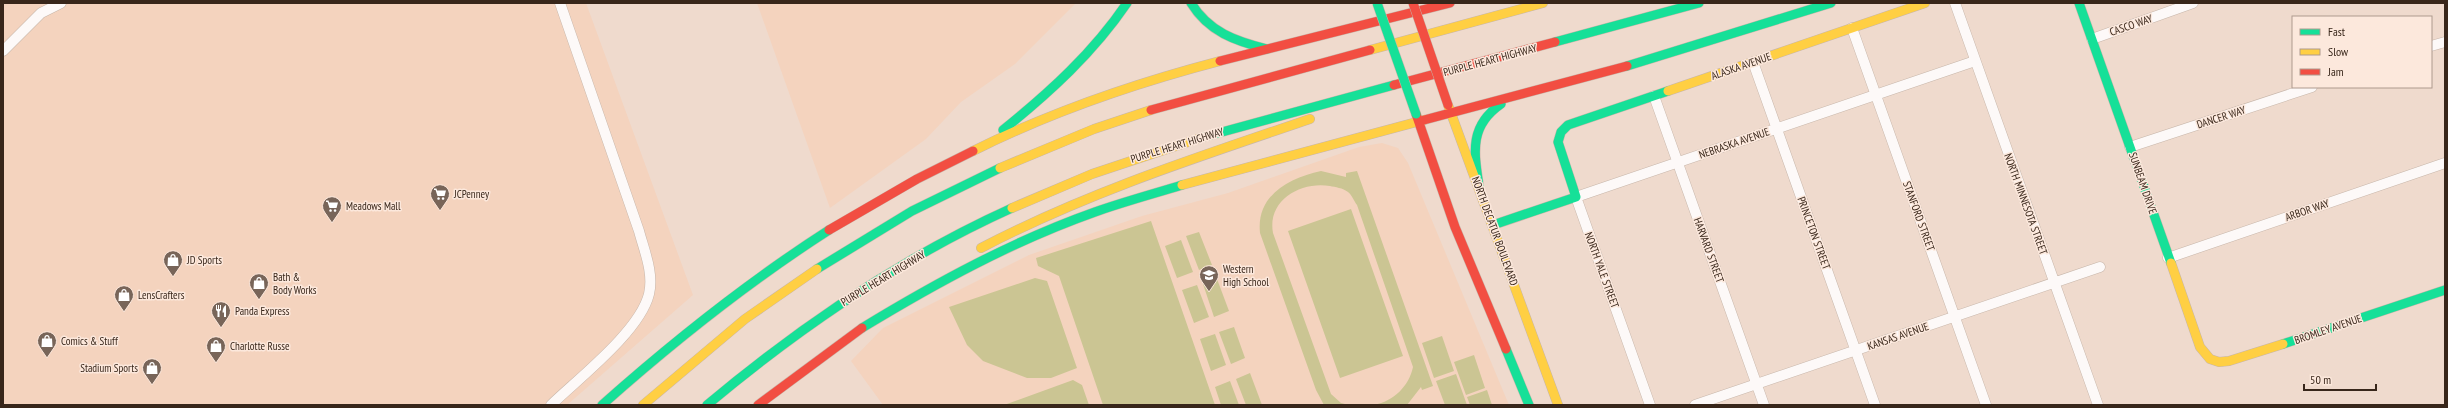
<svg xmlns="http://www.w3.org/2000/svg" width="2448" height="408" viewBox="0 0 2448 408" font-family="'PT Sans Narrow',sans-serif">
  <rect width="100%" height="100%" fill="#efdacd"/>
  <path fill="#f4d3be" d="M 3,3 L 586,3 L 693,295 L 567,405 L 3,405 Z
    M 757,3 L 1076,3 L 1015,64 L 961,102 L 926,139 L 830,208 Z
    M 1382,143 L 1398,148 L 1408,163 L 1509,405 L 883,405 L 851,361 L 883,328 L 1029,255 L 1142,216 L 1228,193 L 1359,147 Z"/>
  <path fill="#cbc593" d="M 1321,171 L 1346,177 L 1346,173 L 1357,171 L 1433,386 L 1422,390 L 1421,387 L 1407,405 L 1374,405 C 1394,401 1409,386 1413,367 L 1357,205 C 1354,201 1352,195 1348,192 C 1343,188 1335,187 1330,186 C 1301,181 1267,200 1273,233 L 1331,394 L 1341,403 L 1349,405 L 1324,405 L 1316,390 L 1260,233 C 1256,195 1289,178 1321,171 Z
    M 1351,209 L 1403,356 L 1340,378 L 1288,231 Z
    M 1151,221 L 1215,405 L 1103,405 L 1059,276 L 1038,266 L 1036,258 Z
    M 1199,232 L 1212,265 L 1199,270 L 1186,236 Z
    M 1181,240 L 1193,272 L 1177,278 L 1165,246 Z
    M 1035,278 L 1047,281 L 1077,368 L 1051,378 L 1027,378 L 983,361 L 967,345 L 949,307 Z
    M 1217,279 L 1229,311 L 1214,317 L 1203,284 Z
    M 1197,285 L 1209,317 L 1194,323 L 1182,290 Z
    M 1234,327 L 1245,358 L 1231,364 L 1219,332 Z
    M 1215,334 L 1226,365 L 1211,371 L 1200,339 Z
    M 1442,336 L 1454,371 L 1434,378 L 1422,343 Z
    M 1474,355 L 1485,388 L 1466,395 L 1454,362 Z
    M 1250,373 L 1262,405 L 1246,405 L 1236,379 Z
    M 1456,374 L 1467,405 L 1445,405 L 1436,381 Z
    M 1073,380 L 1082,385 L 1089,405 L 1004,405 Z
    M 1230,381 L 1239,405 L 1221,405 L 1215,387 Z
    M 1487,390 L 1492,405 L 1470,405 L 1467,397 Z"/>
  <g fill="none" stroke-linecap="round" stroke-linejoin="round">
    <defs>
      <path id="street" d="M 1955,3 L 2098,405
        M 1852,28 L 1986,405
        M 2092,39 L 2193,3
        M 2431,46 L 2445,42
        M 3,51 L 41,13 L 61,3
        M 1753,62 L 1875,405
        M 1654,96 L 1764,405
        M 2130,147 L 2312,87
        M 2168,258 L 2445,163
        M 551,405 C 579,378 640,331 649,294 C 654,273 644,250 639,231 L 560,3
        M 1650,405 L 1576,197 L 1975,61
        M 1695,405 L 2100,267"/>
      <path id="fast" d="M 1191,3 C 1209,32 1235,41 1267,49
        M 2079,3 L 2171,263
        M 1555,42 L 1699,3
        M 1627,66 L 1831,3
        M 1003,130 C 1050,92 1093,53 1127,3
        M 1200,138 L 1394,85
        M 1479,186 C 1474,152 1469,126 1501,104
        M 1493,225 L 1576,197 L 1558,142 L 1561,132 L 1568,125 L 1668,91
        M 817,269 L 912,211 L 1000,168
        M 862,328 C 936,283 1013,241 1095,212 C 1123,202 1153,194 1182,185
        M 2283,344 L 2445,290
        M 1506,349 L 1529,405
        M 602,405 C 674,341 748,282 829,230
        M 707,405 C 800,327 901,258 1012,208"/>
      <path id="slow" d="M 1370,50 L 1543,3
        M 1668,91 L 1925,3
        M 1448,105 L 1558,405
        M 973,151 C 1051,112 1136,83 1220,61
        M 1000,168 L 1094,129 L 1151,110
        M 1182,185 L 1424,120
        M 1012,208 L 1092,174 L 1200,138
        M 981,248 C 1086,193 1198,157 1310,119
        M 2171,263 L 2200,347 L 2210,359 L 2219,362 L 2229,361 L 2283,344
        M 643,405 L 745,319 L 817,269"/>
      <path id="jam" d="M 1220,61 L 1450,3
        M 1394,85 L 1555,42
        M 1151,110 L 1370,50
        M 1416,114 L 1455,227 L 1506,349
        M 1424,120 L 1627,66
        M 829,230 L 917,179 L 973,151
        M 758,405 L 862,328"/>
    </defs>
    <use href="#street" stroke="#c7b6aa" stroke-width="11"/>
    <use href="#fast" stroke="#c7b6aa" stroke-width="10"/>
    <use href="#slow" stroke="#c7b6aa" stroke-width="10"/>
    <use href="#jam" stroke="#c7b6aa" stroke-width="10"/>
    <use href="#street" stroke="#fdf9f8" stroke-width="10"/>
    <use href="#fast" stroke="#16e098" stroke-width="9"/>
    <use href="#slow" stroke="#ffcf43" stroke-width="9"/>
    <use href="#jam" stroke="#f24e42" stroke-width="9"/>
    <defs>
      <path id="fast-bridge" d="M 1377,3 L 1416,114"/>
      <path id="jam-bridge" d="M 1413,3 L 1448,105"/>
    </defs>
    <use href="#fast-bridge" stroke="#c7b6aa" stroke-width="10" stroke-linecap="butt"/>
    <use href="#jam-bridge" stroke="#c7b6aa" stroke-width="10" stroke-linecap="butt"/>
    <use href="#fast-bridge" stroke="#16e098" stroke-width="9"/>
    <use href="#jam-bridge" stroke="#f24e42" stroke-width="9"/>
  </g>
  <defs>
    <symbol id="supermarket-pin" viewBox="-11 -11 22 30"><path d="M0 17L-7.5 6A9.5 9.5 0 1 1 7.5 6Z" fill="#786559" stroke="#fce8dc"/><path d="M-6-5.5h2.5l.6 2H6L4.5 2H-2.5L-4.4-4H-6ZM-1.5 3.2a1.3 1.3 0 1 0 .1 0ZM3 3.2a1.3 1.3 0 1 0 .1 0Z" fill="#fff"/></symbol>
    <symbol id="shop-pin" viewBox="-11 -11 22 30"><path d="M0 17L-7.5 6A9.5 9.5 0 1 1 7.5 6Z" fill="#786559" stroke="#fce8dc"/><path d="M-5-2.5h2.3a2.7 3.5 0 0 1 5.4 0H5L5.5 6h-11ZM-1.5-2.5h3a1.5 2.3 0 0 0-3 0Z" fill="#fff"/></symbol>
    <symbol id="school-pin" viewBox="-11 -11 22 30"><path d="M0 17L-7.5 6A9.5 9.5 0 1 1 7.5 6Z" fill="#786559" stroke="#fce8dc"/><path d="M0-5L7-2L0 1L-7-2ZM-4 1L0 2.5L4 1V4Q0 6-4 4Z" fill="#fff"/></symbol>
    <symbol id="restaurant-pin" viewBox="-11 -11 22 30"><path d="M0 17L-7.5 6A9.5 9.5 0 1 1 7.5 6Z" fill="#786559" stroke="#fce8dc"/><path d="M-5-6h1v4h1v-4h1v4h1v-4h1v5L-1.5 .5V6h-2V.5L-5-1ZM5-6V6H3V1.5H1.5Q1.5-4 5-6Z" fill="#fff"/></symbol>
  </defs>
  <g fill-rule="evenodd">
    <use href="#supermarket-pin" x="429" y="183" width="22" height="30"/>
    <use href="#supermarket-pin" x="321" y="195" width="22" height="30"/>
    <use href="#shop-pin" x="162" y="249" width="22" height="30"/>
    <use href="#school-pin" x="1198" y="264" width="22" height="30"/>
    <use href="#shop-pin" x="248" y="272" width="22" height="30"/>
    <use href="#shop-pin" x="113" y="284" width="22" height="30"/>
    <use href="#restaurant-pin" x="210" y="300" width="22" height="30"/>
    <use href="#shop-pin" x="36" y="330" width="22" height="30"/>
    <use href="#shop-pin" x="205" y="335" width="22" height="30"/>
    <use href="#shop-pin" x="141" y="357" width="22" height="30"/>
  </g>
  <g text-anchor="middle" stroke-width="3" stroke-linejoin="round" paint-order="stroke">
    <g font-size="11" fill="#38261a" stroke="#fce8dc">
      <text transform="translate(2131 25) rotate(-19)" y="4">CASCO WAY</text>
      <text transform="translate(1490 60) rotate(-15)" y="4">PURPLE HEART HIGHWAY</text>
      <text transform="translate(1741 66) rotate(-19)" y="4">ALASKA AVENUE</text>
      <text transform="translate(2221 117) rotate(-18)" y="4">DANCER WAY</text>
      <text transform="translate(1734 143) rotate(-19)" y="4">NEBRASKA AVENUE</text>
      <text transform="translate(1177 145) rotate(-17)" y="4">PURPLE HEART HIGHWAY</text>
      <text transform="translate(2143 183) rotate(71)" y="4">SUNBEAM DRIVE</text>
      <text transform="translate(2026 204) rotate(70)" y="4">NORTH MINNESOTA STREET</text>
      <text transform="translate(2307 210) rotate(-19)" y="4">ARBOR WAY</text>
      <text transform="translate(1919 216) rotate(70)" y="4">STANFORD STREET</text>
      <text transform="translate(1495 231) rotate(70)" y="4">NORTH DECATUR BOULEVARD</text>
      <text transform="translate(1814 233) rotate(70)" y="4">PRINCETON STREET</text>
      <text transform="translate(1709 250) rotate(70)" y="4">HARVARD STREET</text>
      <text transform="translate(1602 270) rotate(70)" y="4">NORTH YALE STREET</text>
      <text transform="translate(883 278) rotate(-31)" y="4">PURPLE HEART HIGHWAY</text>
      <text transform="translate(2328 329) rotate(-19)" y="4">BROMLEY AVENUE</text>
      <text transform="translate(1898 336) rotate(-19)" y="4">KANSAS AVENUE</text>
    </g>
    <g font-size="11" fill="#38261a" stroke="#fce8dc" text-anchor="start">
      <text x="454" y="198">JCPenney</text>
      <text x="346" y="210">Meadows Mall</text>
      <text x="187" y="264">JD Sports</text>
      <text x="1223" y="273">Western<tspan x="1223" dy="13">High School</tspan></text>
      <text x="273" y="281">Bath &amp;<tspan x="273" dy="13">Body Works</tspan></text>
      <text x="138" y="299">LensCrafters</text>
      <text x="235" y="315">Panda Express</text>
      <text x="61" y="345">Comics &amp; Stuff</text>
      <text x="230" y="350">Charlotte Russe</text>
      <text x="138" y="372" text-anchor="end">Stadium Sports</text>
    </g>
  </g>
  <rect width="2448" height="408" fill="none" stroke="#38261a" stroke-width="8"/>
  <rect x="2292" y="16" width="140" height="72" fill="#fce8dc" stroke="#ae9a8e"/>
  <rect x="2300" y="29" width="20" height="6" fill="#16e098" stroke="#ae9a8e"/>
  <text x="2328" y="36" font-size="12" fill="#38261a">Fast</text>
  <rect x="2300" y="49" width="20" height="6" fill="#ffcf43" stroke="#ae9a8e"/>
  <text x="2328" y="56" font-size="12" fill="#38261a">Slow</text>
  <rect x="2300" y="69" width="20" height="6" fill="#f24e42" stroke="#ae9a8e"/>
  <text x="2328" y="76" font-size="12" fill="#38261a">Jam</text>
  <path d="M2304 384v6h72v-6" fill="none" stroke="#38261a" stroke-width="2"/>
  <text x="2310" y="384" font-size="12" fill="#38261a" stroke="#fce8dc" stroke-width="3" paint-order="stroke">50 m</text>
</svg>
